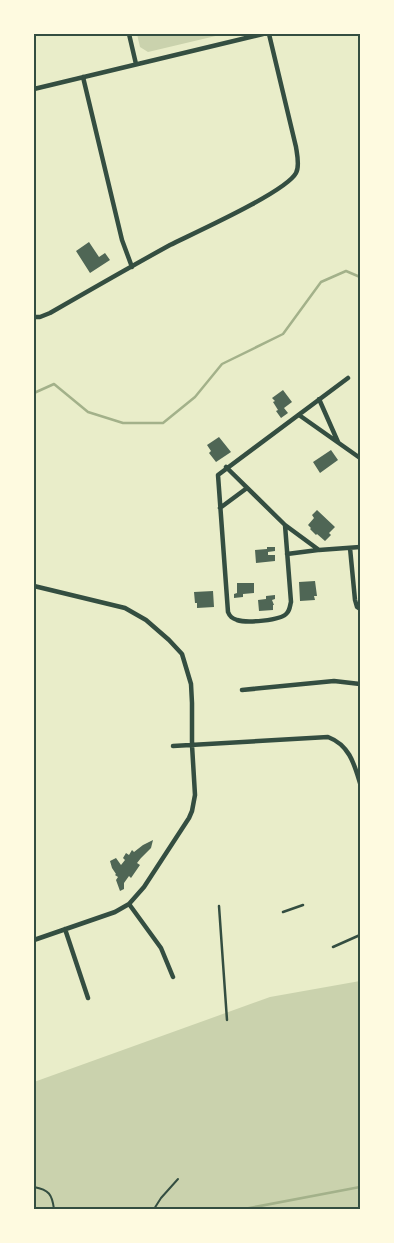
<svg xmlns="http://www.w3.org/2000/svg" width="394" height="1243" viewBox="0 0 394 1243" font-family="Spectral,serif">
  <rect width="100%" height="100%" fill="#e9edc9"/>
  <path fill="#cad2ad" d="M 137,34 L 224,34 L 148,52 L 140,47 Z
    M 360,981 L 360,1209 L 34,1209 L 34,1082 L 270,997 Z"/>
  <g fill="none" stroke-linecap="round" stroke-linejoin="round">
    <path stroke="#a3b18a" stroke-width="2.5" d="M 34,393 L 54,384 L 88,412 L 123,423 L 163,423 L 195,397 L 222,364 L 283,334 L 321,282 L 346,271 L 360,277
      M 244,1209 L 360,1187"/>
  </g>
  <path fill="#4f6655" d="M 89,242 L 99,257 L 105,253 L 110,260 L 90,273 L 76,251 Z
    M 283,390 L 292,402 L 284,408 L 288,413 L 281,418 L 276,411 L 278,410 L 273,402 L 275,401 L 272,398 Z
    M 219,437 L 231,452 L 216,462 L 209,453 L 211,451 L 207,445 Z
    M 331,450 L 338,460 L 320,473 L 313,462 Z
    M 317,510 L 335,527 L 329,533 L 331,535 L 325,541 L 317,534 L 316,535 L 310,529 L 311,528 L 308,525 L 314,518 L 312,515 Z
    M 267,547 L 275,547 L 275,551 L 268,552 L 268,555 L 275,555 L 275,561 L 256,563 L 255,550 L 267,549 Z
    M 315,581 L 317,596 L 314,596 L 315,600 L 300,601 L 299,582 Z
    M 237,583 L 254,583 L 254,593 L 243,594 L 243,597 L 234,598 L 234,594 L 237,593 Z
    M 213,591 L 214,607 L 197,608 L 197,603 L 195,603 L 194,592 Z
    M 275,595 L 275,599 L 272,600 L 274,605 L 273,605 L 273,610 L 259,611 L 258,600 L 266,599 L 266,596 Z
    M 153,840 L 151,848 L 141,858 L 137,863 L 140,865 L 131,878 L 129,876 L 124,883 L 124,889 L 120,891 L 116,880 L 118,877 L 115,875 L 116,874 L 112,868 L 110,861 L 116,858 L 121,865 L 125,860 L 123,858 L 126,853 L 129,855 L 132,850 L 134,852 L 143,845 Z"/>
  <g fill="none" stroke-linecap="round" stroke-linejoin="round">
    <path stroke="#344e41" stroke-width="2" d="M 34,1187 C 49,1190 52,1194 54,1209
      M 154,1209 L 161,1198 L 178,1179"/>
    <path stroke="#344e41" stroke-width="2.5" d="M 219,906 L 227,1020
      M 283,912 L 303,905
      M 333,947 L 360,935"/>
    <path stroke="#344e41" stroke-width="4.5" d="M 129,34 L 136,64
      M 83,77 L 122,240 L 132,267
      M 34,89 L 263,34
      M 34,317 L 40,317 L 50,313 C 90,290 130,267 170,245 C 194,233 286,192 296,173 C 300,166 297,154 296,147 L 269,34
      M 319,399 L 338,442
      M 299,415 L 360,458
      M 226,467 L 285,525 L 319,550 L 360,547
      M 220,508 L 247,488
      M 285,525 L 291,602 C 290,605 290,610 287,613 C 281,621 246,623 237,620 C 232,618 230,617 228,612 L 218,475 L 348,378
      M 350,548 L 355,600 L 357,607 L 360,609
      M 287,554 L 318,550
      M 34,586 L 125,608 L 146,620 L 169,640 L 182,654 L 191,684 L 192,703 L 192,745 L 195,795 L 192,811 L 189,818 L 144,887 L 129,904 L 115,912 L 34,940
      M 242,690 L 334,681 L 360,684
      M 173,746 L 328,737 C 349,745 354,763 360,783
      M 129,904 L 161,948 L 173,977
      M 65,929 L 88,998"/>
  </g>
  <rect width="394" height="1243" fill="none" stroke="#fefae0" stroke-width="70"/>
  <rect x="35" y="35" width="324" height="1173" fill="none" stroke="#344e41" stroke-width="2"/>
</svg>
